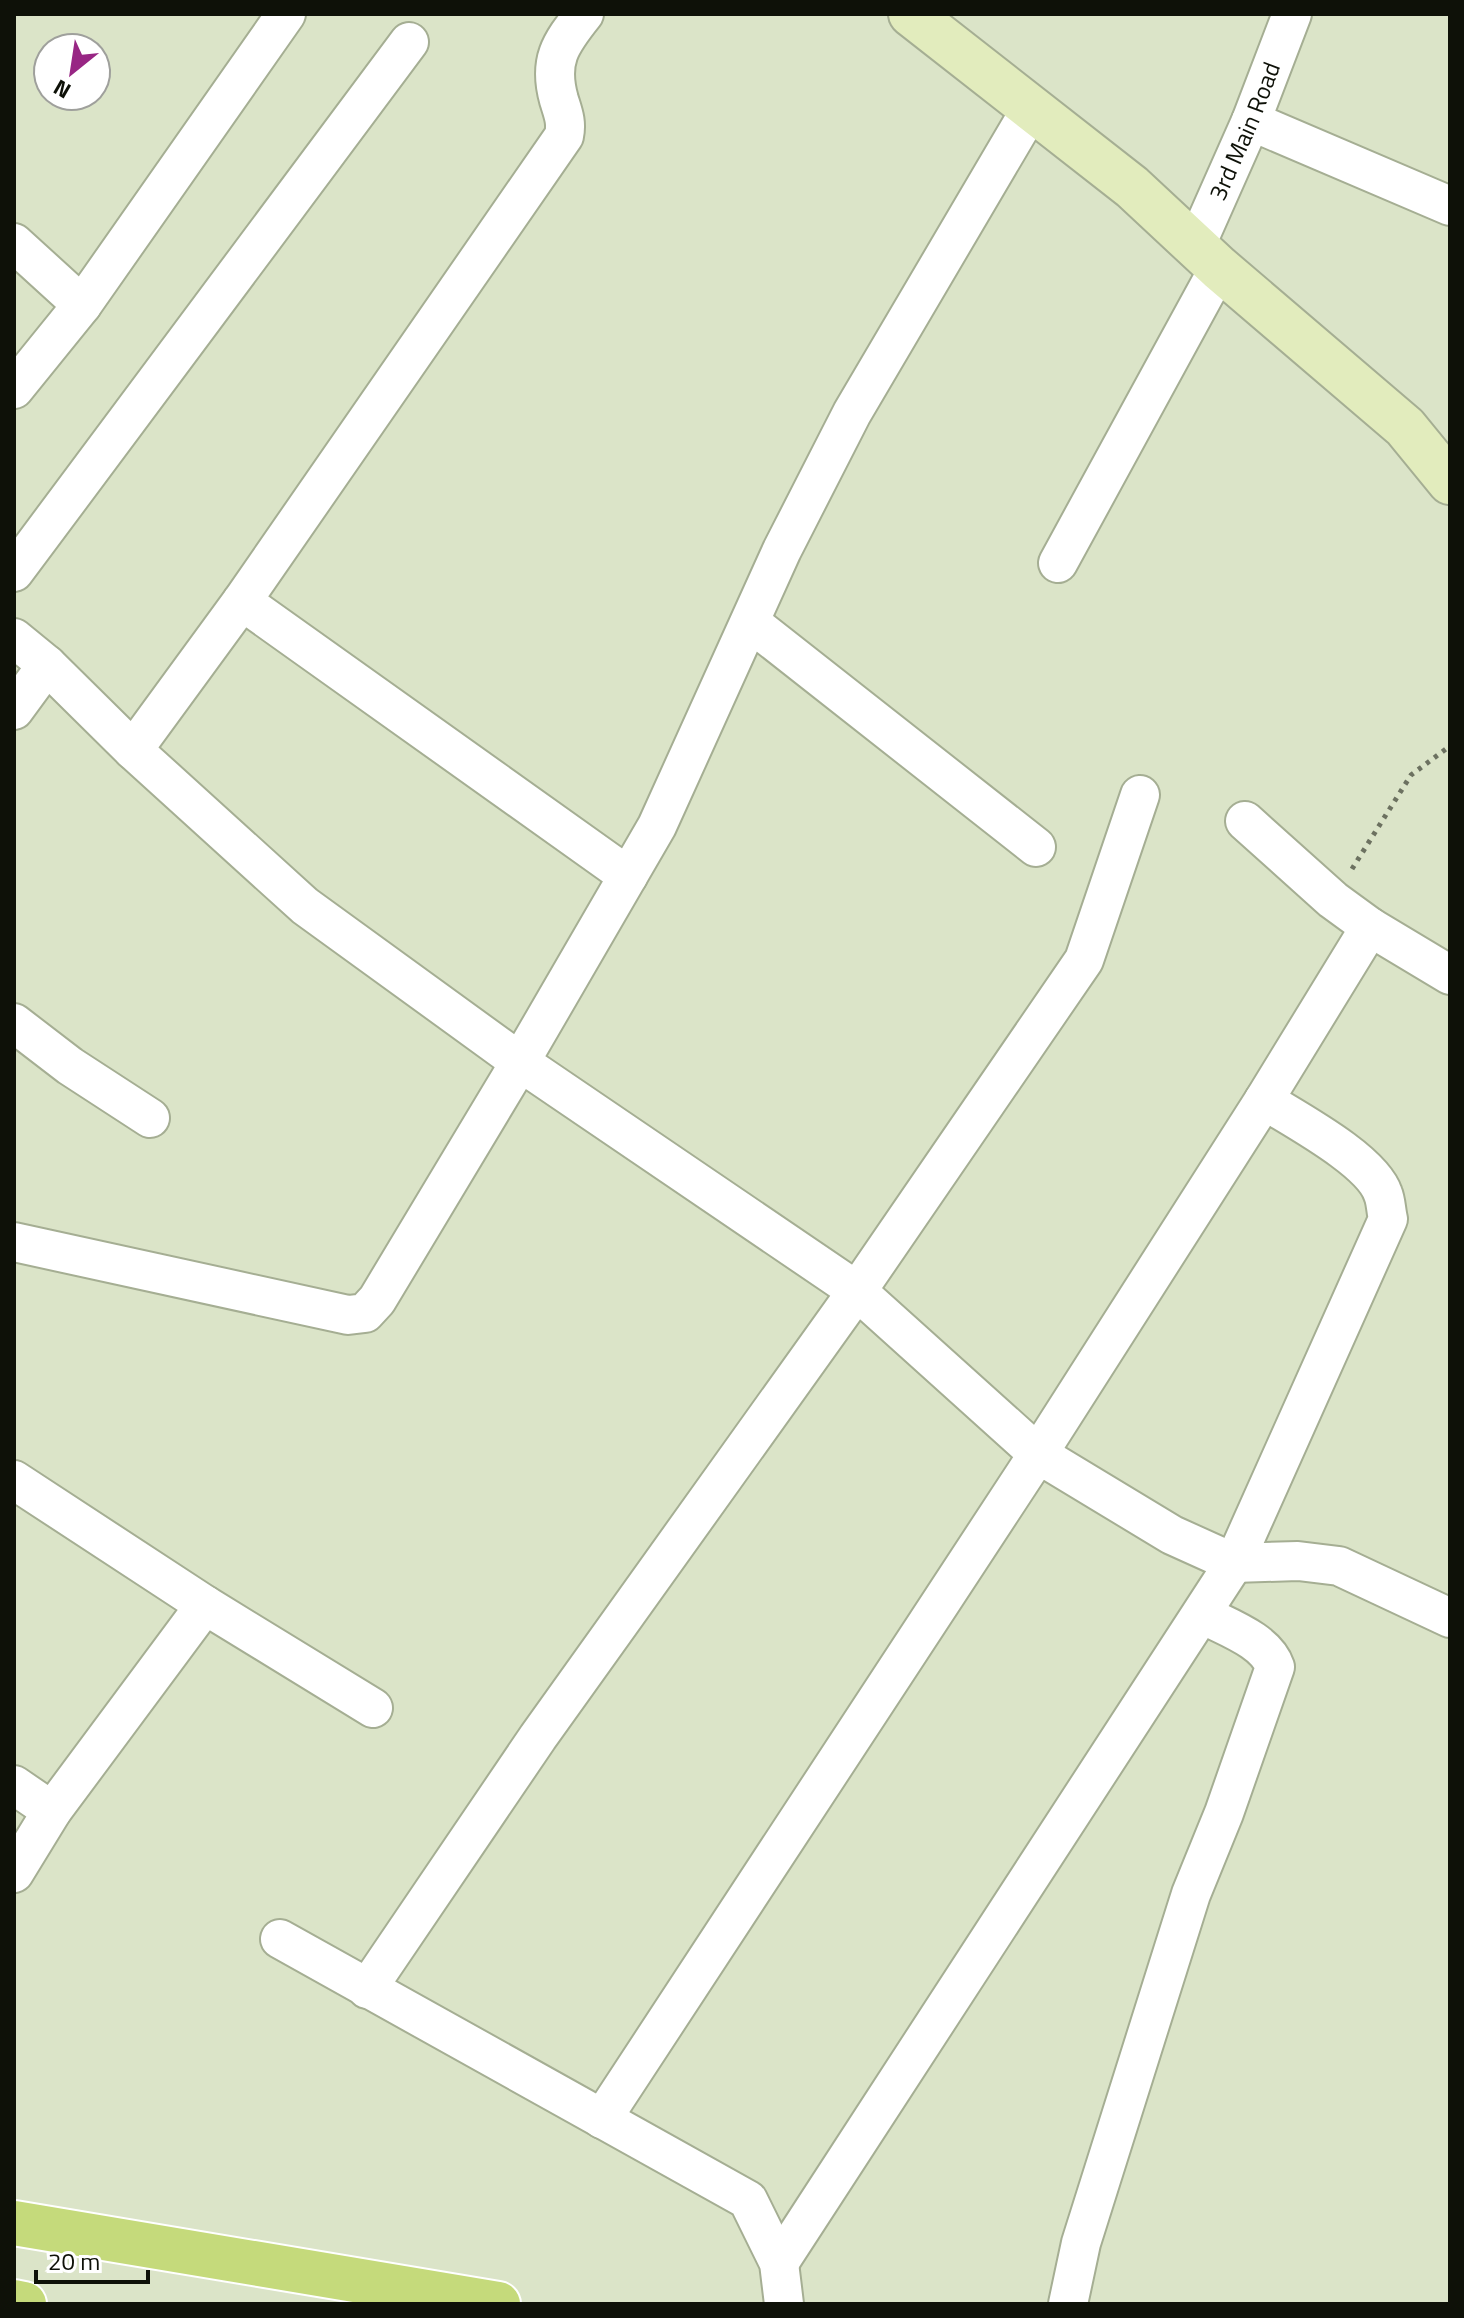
<svg xmlns="http://www.w3.org/2000/svg" width="1464" height="2318" viewBox="0 0 1464 2318" font-family="'Titillium Web',sans-serif">
  <rect width="100%" height="100%" fill="#dbe4c8"/>
  <g fill="none" stroke-linecap="round" stroke-linejoin="round">
    <defs>
      <g id="street">
        <path d="M 1031,109 L 852,413 L 782,550 L 657,826 L 520,1062 L 857,1291 L 1038,1454 L 1264,1100 L 1370,927"/>
        <path d="M 1251,121 L 1450,206"/>
        <path d="M 14,243 L 82,305"/>
        <path id="s1" d="M 1196,245 L 1251,121 L 1292,14"/>
        <path d="M 14,389 L 82,305 L 286,14"/>
        <path d="M 1058,563 L 1219,268"/>
        <path d="M 14,572 L 409,42"/>
        <path d="M 242,601 L 628,876"/>
        <path d="M 750,622 L 1036,847"/>
        <path d="M 14,638 L 47,665 L 133,750"/>
        <path d="M 14,710 L 47,665"/>
        <path d="M 1245,821 L 1333,900 L 1370,927 L 1450,975"/>
        <path d="M 14,1023 L 70,1066 L 150,1118"/>
        <path d="M 14,1242 L 348,1315 L 365,1313 L 377,1300 L 520,1062 L 305,906 L 133,750 L 242,601 L 564,136 C 567,122 563,113 559,100 C 548,61 560,44 584,14"/>
        <path d="M 14,1480 L 205,1605 L 52,1811 L 14,1873"/>
        <path d="M 205,1605 L 373,1708"/>
        <path d="M 14,1785 L 52,1811"/>
        <path d="M 280,1939 L 748,2200 L 779,2263 L 784,2304"/>
        <path d="M 367,1989 L 538,1737 L 857,1291 L 1084,960 L 1140,795"/>
        <path d="M 602,2119 L 1038,1454 L 1172,1535 L 1234,1563 L 1298,1561 L 1339,1566 L 1450,1618"/>
        <path d="M 779,2263 L 1234,1563 L 1388,1219 C 1386,1211 1386,1201 1383,1194 C 1372,1160 1294,1119 1264,1100"/>
        <path d="M 1068,2304 L 1081,2243 L 1191,1894 L 1224,1813 L 1275,1667 C 1266,1640 1226,1627 1202,1614"/>
      </g>
      <path id="secondary" d="M 911,14 L 1132,187 L 1219,268 L 1405,427 L 1450,482"/>
      <path id="primary" d="M 14,2223 L 498,2304
        M 14,2302 L 24,2304"/>
    </defs>
    <use href="#street" stroke="#a5ae93" stroke-width="42"/>
    <use href="#secondary" stroke="#a5ae93" stroke-width="48"/>
    <use href="#primary" stroke="#fff" stroke-width="48"/>
    <path stroke="#6c7160" stroke-width="5" stroke-dasharray="4 6" stroke-linecap="butt" d="M 1352,869 L 1411,775 L 1450,746"/>
    <use href="#street" stroke="#fff" stroke-width="38"/>
    <use href="#secondary" stroke="#e2ecbd" stroke-width="44"/>
    <use href="#primary" stroke="#c5da7b" stroke-width="44"/>
  </g>
  <g text-anchor="middle" stroke-width="6" stroke-linejoin="round" paint-order="stroke">
    <g font-size="24" fill="#0e1108" stroke="#fff">
      <text dy="8" stroke="none"><textPath href="#s1" startOffset="124">3rd Main Road</textPath></text>
    </g>
  </g>
  <rect width="1464" height="2318" fill="none" stroke="#0e1108" stroke-width="32"/>
  <g transform="translate(72 72) rotate(210)"><circle r="38" fill="#ffffff" stroke="#9fa09c" stroke-width="2"/>
  <path d="M0-6L14 30L0 20L-14 30Z" fill="#982684"/>
  <text y="-12" font-size="22" font-weight="bold" text-anchor="middle" fill="#0e1108">N</text>
  </g>
  <path d="M36 2270v12h112v-12" fill="none" stroke="#0e1108" stroke-width="4"/>
  <text x="48" y="2270" font-size="24" fill="#0e1108" stroke="#ffffff" stroke-width="6" paint-order="stroke">20 m</text>
</svg>
